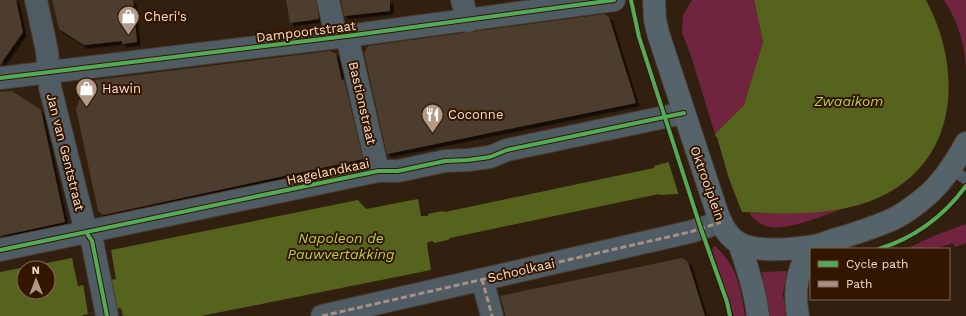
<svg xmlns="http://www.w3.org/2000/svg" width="966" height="316" viewBox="0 0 966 316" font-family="'Work Sans',sans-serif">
  <defs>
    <filter id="shadow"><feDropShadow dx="3.5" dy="3.5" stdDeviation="0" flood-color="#0009"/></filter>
  </defs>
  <rect width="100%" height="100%" fill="#312010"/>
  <path fill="#71243f" d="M 692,0 L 754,0 L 763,42 L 744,105 L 715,134 L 691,56 L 682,33 L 683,15 Z
    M 944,0 L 966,0 L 966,70 C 965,44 958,22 944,0 Z
    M 844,208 C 826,215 789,230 771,227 C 762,226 756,221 750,215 L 750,213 C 782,214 813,213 844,208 Z
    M 966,224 L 966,243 L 955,247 L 953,243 L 934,249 L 906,249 L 936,235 Z
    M 715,246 C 737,266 741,288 745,316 L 734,316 L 712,250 L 713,247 Z
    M 787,271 L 783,294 L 786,316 L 769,316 L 762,272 Z"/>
  <path fill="#56631d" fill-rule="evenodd" d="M 754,0 L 926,0 C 966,75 957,170 868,202 C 828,216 783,214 742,212 L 729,179 L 678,194 L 660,195 L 659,194 L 450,238 L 448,240 L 434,243 L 433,241 L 428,242 L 427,244 L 431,270 L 201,316 L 123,316 L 121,308 L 83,315 L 83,316 L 0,316 L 0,272 L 72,258 L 78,286 L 116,279 L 111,250 L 358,200 L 366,209 L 418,199 L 421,216 L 428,216 L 428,214 L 442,211 L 445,212 L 654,168 L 654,166 L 719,148 L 715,134 L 744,105 L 763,42 ZM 24,268 L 48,268 L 48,292 L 24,292 Z"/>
  <path fill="#312010" d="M 717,137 L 733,193 L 728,181 L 679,196 L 668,160 L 717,147 L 714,138 Z
    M 108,278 L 114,309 L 88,314 L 83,283 Z"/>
  <path fill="#4d3d2f" filter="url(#shadow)" d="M 0,0 L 16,0 L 23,32 L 0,65 Z
    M 52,0 L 133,0 L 137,42 L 122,44 L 122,41 L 84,45 L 59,29 Z
    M 286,0 L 316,0 L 319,19 L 290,23 Z
    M 341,0 L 390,0 L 390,11 L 344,16 Z
    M 604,14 L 609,17 L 636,103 L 387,154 L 364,53 L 368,46 Z
    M 330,51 L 336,54 L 342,81 L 344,79 L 363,159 L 103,215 L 98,211 L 76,109 L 87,81 Z
    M 12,91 L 41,110 L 65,222 L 0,236 L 0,92 Z
    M 682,258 L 688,262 L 705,316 L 506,316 L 500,296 Z"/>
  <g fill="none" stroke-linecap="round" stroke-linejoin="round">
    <defs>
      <path id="service" d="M 951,169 L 966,179"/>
      <path id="minor" d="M 36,0 L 47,51 L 50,87 L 86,232 L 92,241 L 107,316
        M 328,0 L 336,37
        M 462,0 L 468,21
        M 347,36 L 378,171
        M 482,279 L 492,316
        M 322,316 L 690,232 L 721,222"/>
      <path id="tertiary" d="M 0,78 L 347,36 L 614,0
        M 0,250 L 378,171 L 398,171 L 445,161 L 468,160 L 490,157 L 507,150 L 684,113"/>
      <path id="primary" d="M 654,0 L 655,20 L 658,33 L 713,200 C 718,215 723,234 739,243 C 756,253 795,249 814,246 C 821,245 829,241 837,239 C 853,234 870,229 886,222 C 900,217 912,208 924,198 C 942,184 955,163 966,143
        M 739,243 C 747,267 755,290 758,316
        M 798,316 C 794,293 796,269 811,250"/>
    </defs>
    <use href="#service" stroke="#4a3a2c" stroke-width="12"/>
    <use href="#minor" stroke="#4a3a2c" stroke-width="24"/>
    <use href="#tertiary" stroke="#4a3a2c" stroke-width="24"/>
    <use href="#primary" stroke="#4a3a2c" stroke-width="24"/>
    <use href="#service" stroke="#505c63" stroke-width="11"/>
    <use href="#minor" stroke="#505c63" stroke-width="22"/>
    <use href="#tertiary" stroke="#505c63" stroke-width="22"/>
    <use href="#primary" stroke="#55636b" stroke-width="22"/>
    <path stroke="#ac8f84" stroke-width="3" stroke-dasharray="6 3" stroke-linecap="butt" d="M 482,279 L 492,316
      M 322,316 L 690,232 L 721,222"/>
    <defs>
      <path id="cycleway" d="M 631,0 L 639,37 L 701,229 L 727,302 L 730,316
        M 0,78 L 347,36 L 614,0
        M 86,232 L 92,241 L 107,316
        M 879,249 C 914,238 944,216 966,186
        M 0,250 L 378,171 L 398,171 L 445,161 L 468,160 L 490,157 L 507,150 L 684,113"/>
    </defs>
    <use href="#cycleway" stroke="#331600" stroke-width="6"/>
    <use href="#cycleway" stroke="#51ab58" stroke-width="4"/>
  </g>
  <defs>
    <symbol id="shop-pin" viewBox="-11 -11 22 30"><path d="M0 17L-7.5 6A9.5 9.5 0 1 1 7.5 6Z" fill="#b19b88" stroke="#331600"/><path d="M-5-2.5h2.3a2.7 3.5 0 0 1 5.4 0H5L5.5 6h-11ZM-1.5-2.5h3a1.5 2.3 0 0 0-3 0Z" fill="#fff"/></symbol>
    <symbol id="restaurant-pin" viewBox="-11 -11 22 30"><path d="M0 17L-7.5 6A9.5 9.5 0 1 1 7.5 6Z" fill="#b19b88" stroke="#331600"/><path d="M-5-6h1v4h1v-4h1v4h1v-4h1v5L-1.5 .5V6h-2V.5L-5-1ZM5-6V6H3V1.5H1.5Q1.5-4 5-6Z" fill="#fff"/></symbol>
  </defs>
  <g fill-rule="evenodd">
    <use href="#shop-pin" x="116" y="4" width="25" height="34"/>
    <use href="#shop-pin" x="74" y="76" width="25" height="34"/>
    <use href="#restaurant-pin" x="420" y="102" width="25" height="34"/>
  </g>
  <g text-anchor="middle" stroke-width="4" stroke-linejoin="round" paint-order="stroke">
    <g font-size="13" fill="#f6ddc9" stroke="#331600" text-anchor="start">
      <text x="144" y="21">Cheri's</text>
      <text x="102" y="93">Hawin</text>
      <text x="448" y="119">Coconne</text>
    </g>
    <g font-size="13" fill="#f6ddc9" stroke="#331600">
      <text transform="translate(306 31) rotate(-7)" y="5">Dampoortstraat</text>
      <text transform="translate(363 103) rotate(77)" y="5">Bastionstraat</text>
      <text transform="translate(66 152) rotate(76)" y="5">Jan van Gentstraat</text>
      <text transform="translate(328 171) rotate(-12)" y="5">Hagelandkaai</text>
      <text transform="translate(708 183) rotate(70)" y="5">Oktrooiplein</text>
      <text transform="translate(521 270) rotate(-13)" y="5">Schoolkaai</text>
    </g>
    <g font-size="14" font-style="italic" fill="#b4d04c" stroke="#331600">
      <text x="849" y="106">Zwaaikom</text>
      <text x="341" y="243">Napoleon de<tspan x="341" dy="16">Pauwvertakking</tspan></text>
    </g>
  </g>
  <rect x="810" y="248" width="140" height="52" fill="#331600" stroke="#816650"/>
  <rect x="818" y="261" width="20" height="6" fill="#51ab58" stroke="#816650"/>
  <text x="846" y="268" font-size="12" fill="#f6ddc9">Cycle path</text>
  <rect x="818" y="281" width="20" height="6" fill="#ac8f84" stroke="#816650"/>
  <text x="846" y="288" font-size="12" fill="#f6ddc9">Path</text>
  <g transform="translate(36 280) rotate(359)"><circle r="19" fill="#331600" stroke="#816650"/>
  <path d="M0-3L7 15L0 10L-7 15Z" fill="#b19b88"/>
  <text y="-6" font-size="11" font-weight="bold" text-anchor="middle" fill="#f6ddc9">N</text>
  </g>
</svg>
